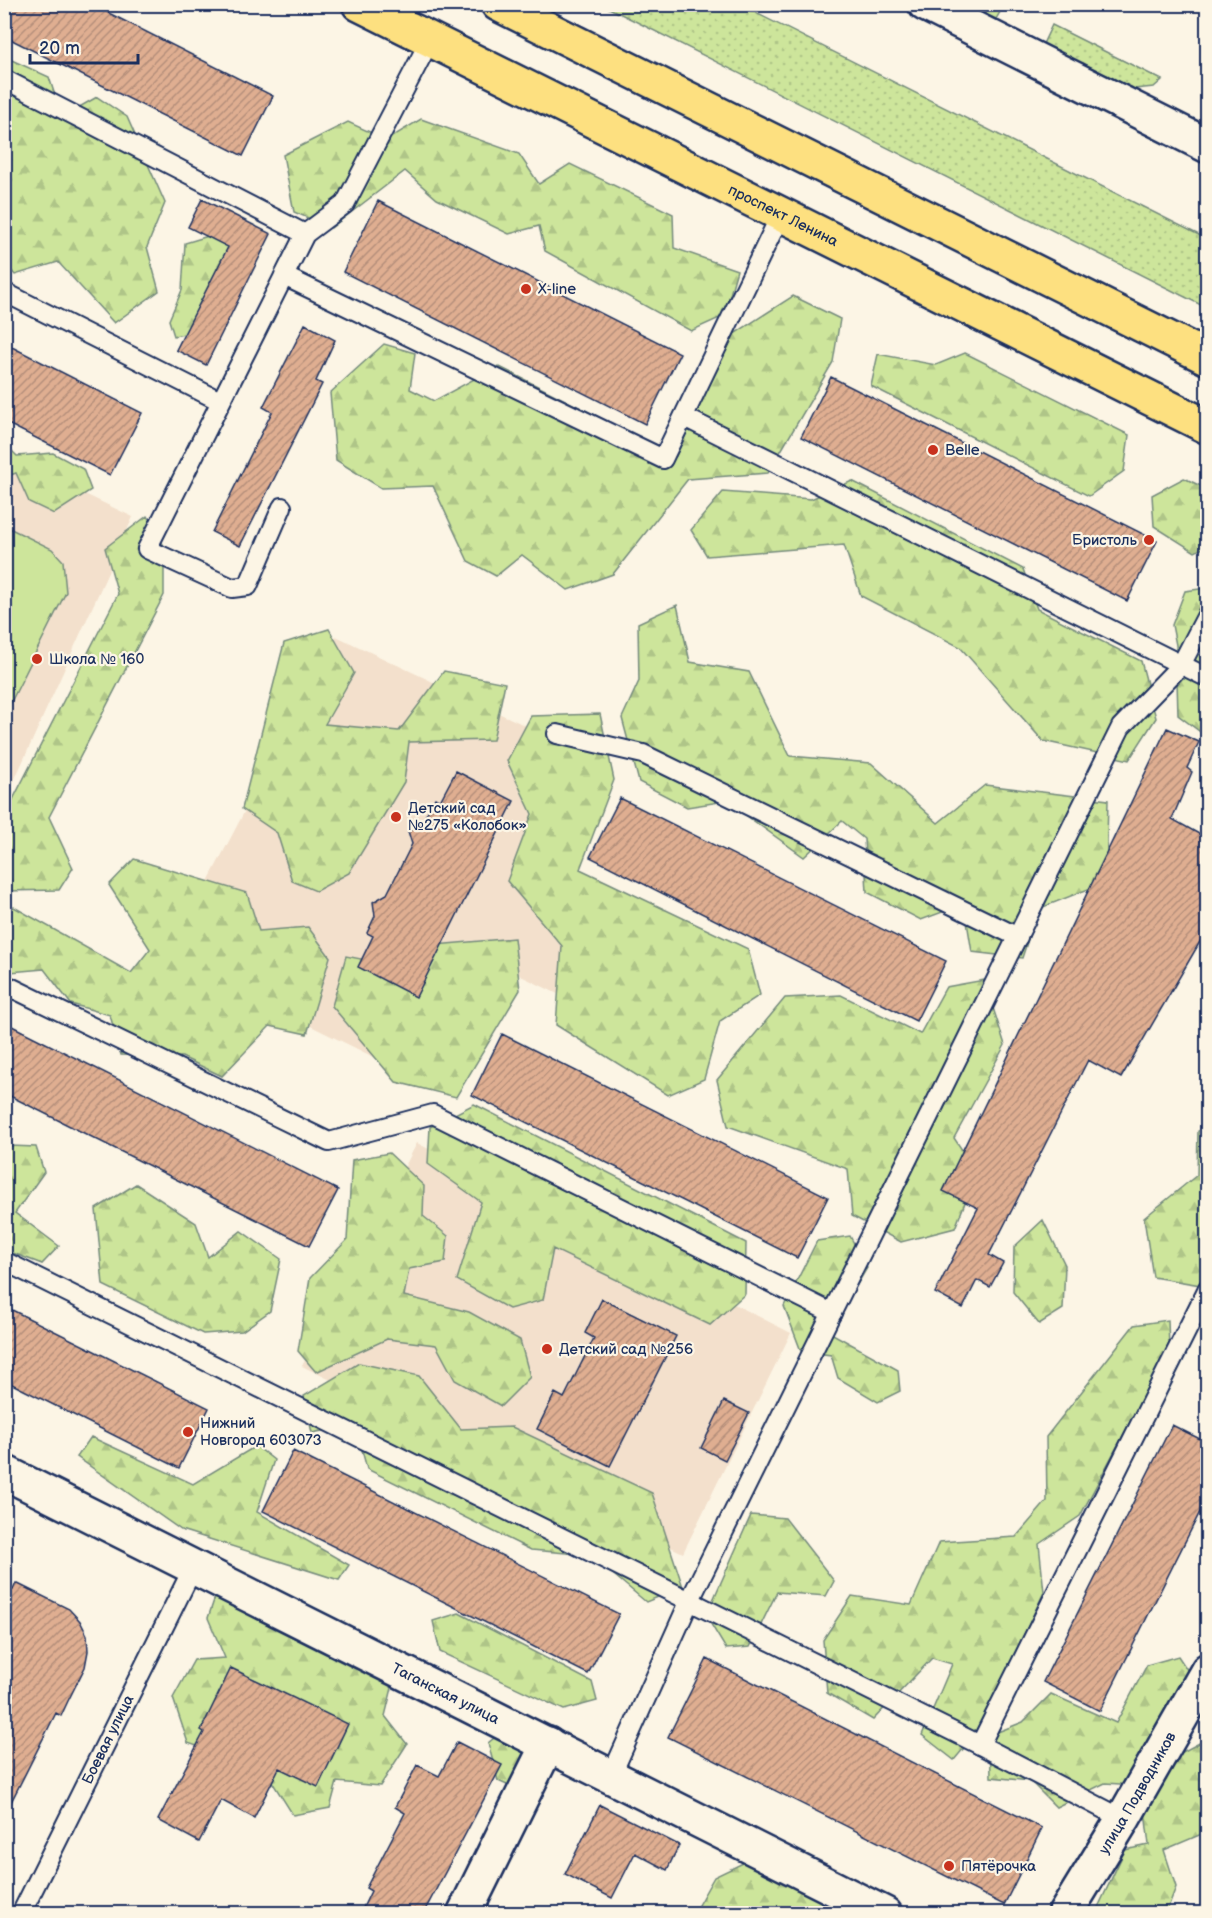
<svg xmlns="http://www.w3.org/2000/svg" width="1212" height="1918" viewBox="0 0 1212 1918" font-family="'Balsamiq Sans',sans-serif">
  <defs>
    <pattern id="grass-dots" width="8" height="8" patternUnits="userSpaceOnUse" patternTransform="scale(1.5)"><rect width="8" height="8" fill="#cde59b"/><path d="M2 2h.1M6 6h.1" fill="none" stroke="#afc588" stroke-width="1.8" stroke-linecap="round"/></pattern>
    <pattern id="forest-firs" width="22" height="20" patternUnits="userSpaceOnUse" patternTransform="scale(1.5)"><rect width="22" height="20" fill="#cde59b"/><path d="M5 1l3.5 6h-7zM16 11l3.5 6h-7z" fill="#afc588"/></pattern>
    <pattern id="building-hatch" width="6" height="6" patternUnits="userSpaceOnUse" patternTransform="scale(1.5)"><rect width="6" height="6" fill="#dfae91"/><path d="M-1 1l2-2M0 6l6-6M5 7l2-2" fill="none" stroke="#b48e7a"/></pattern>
  </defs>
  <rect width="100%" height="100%" fill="#fcf5e5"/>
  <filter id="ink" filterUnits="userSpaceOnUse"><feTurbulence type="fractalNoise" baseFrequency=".0167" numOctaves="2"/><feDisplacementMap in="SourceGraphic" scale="12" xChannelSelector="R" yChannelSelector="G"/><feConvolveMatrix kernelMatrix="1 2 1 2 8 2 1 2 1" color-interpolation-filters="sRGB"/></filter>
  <g filter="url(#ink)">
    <path fill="#f3e0cc" d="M 5,456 L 133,517 L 5,801 Z
      M 336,636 L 581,752 L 518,881 L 598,920 L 560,995 L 476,954 L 412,1076 L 169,956 Z
      M 417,1143 L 791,1333 L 683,1553 L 302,1366 Z"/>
    <path fill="url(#grass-dots)" stroke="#748a7c" stroke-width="1.5" d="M 603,5 L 740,5 L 1207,239 L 1207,308 Z
      M 967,5 L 1004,5 L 996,19 Z
      M 1052,25 L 1162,80 L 1154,87 L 1134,89 L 1043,44 Z"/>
    <path fill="url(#forest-firs)" stroke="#748a7c" stroke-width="1.5" d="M 5,57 L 49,77 L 62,117 L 97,97 L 127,117 L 165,203 L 147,247 L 159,291 L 114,323 L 58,262 L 15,275 L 5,263 L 4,192 L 12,180 L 5,156 Z
      M 421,119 L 519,154 L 539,184 L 570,164 L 673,214 L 674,248 L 737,270 L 724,316 L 691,331 L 545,251 L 539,226 L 509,234 L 437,199 L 405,171 L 331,228 L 294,212 L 283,155 L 348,122 L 387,140 Z
      M 225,231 L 237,279 L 206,330 L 174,336 L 169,320 L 182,290 L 185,243 Z
      M 793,296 L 840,319 L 833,362 L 768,473 L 688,479 L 613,574 L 568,590 L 522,555 L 496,576 L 468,561 L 433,486 L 381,488 L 336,460 L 330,393 L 384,344 L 415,353 L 410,389 L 434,401 L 498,366 L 676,456 L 731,336 Z
      M 965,353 L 1129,435 L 1124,471 L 1089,496 L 871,386 L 878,354 L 936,365 Z
      M 4,443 L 17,456 L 53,453 L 83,469 L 91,490 L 54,514 L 29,502 L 16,473 L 5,477 Z
      M 1184,478 L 1207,489 L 1207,546 L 1195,552 L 1154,526 L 1152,495 Z
      M 852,481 L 1023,569 L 1037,609 L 1141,661 L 1156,718 L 1129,760 L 1043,741 L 960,647 L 861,596 L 844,545 L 707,556 L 691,530 L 723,492 L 811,499 Z
      M 147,516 L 164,546 L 164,595 L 49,817 L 73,868 L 59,890 L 5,891 L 4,817 L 118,594 L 105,548 Z
      M 1207,588 L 1207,633 L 1198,652 L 1207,671 L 1207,737 L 1178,715 L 1176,645 L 1172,625 L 1185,591 Z
      M 677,605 L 690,662 L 749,672 L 790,756 L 871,763 L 938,823 L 985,785 L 1108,800 L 1106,882 L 1038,909 L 1022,958 L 972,952 L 964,904 L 921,920 L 867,892 L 864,839 L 842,821 L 804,857 L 726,801 L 687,807 L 639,782 L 622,718 L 639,681 L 638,623 Z
      M 329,629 L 354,673 L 325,724 L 399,731 L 444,671 L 505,683 L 493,740 L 409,742 L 404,782 L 349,873 L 316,891 L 292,881 L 277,833 L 242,809 L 284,643 Z
      M 600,714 L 614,780 L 580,869 L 748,949 L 760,995 L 720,1021 L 704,1079 L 668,1095 L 556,1025 L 562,946 L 507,881 L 532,814 L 507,761 L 531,716 Z
      M 134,859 L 247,893 L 259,931 L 308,927 L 330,957 L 307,1034 L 270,1026 L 222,1076 L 182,1057 L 121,1055 L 110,1015 L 71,1004 L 44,969 L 10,972 L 5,967 L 4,908 L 14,907 L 131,973 L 150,949 L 109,885 Z
      M 514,938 L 520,990 L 456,1097 L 396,1082 L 332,1006 L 346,956 L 401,967 L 424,946 Z
      M 984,980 L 1005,1045 L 954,1138 L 977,1172 L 955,1228 L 901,1242 L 852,1216 L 848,1169 L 728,1126 L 717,1080 L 785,998 L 841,995 L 920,1034 L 946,987 Z
      M 474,1104 L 746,1243 L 745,1294 L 710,1325 L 553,1249 L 543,1300 L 509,1309 L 457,1280 L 481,1202 L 428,1164 L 430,1127 Z
      M 1207,1129 L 1207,1286 L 1153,1277 L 1144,1218 L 1197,1175 L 1198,1131 Z
      M 10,1146 L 36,1147 L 44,1172 L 15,1213 L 59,1246 L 42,1264 L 5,1250 L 5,1154 Z
      M 389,1153 L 424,1186 L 423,1216 L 448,1236 L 445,1262 L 409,1269 L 404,1296 L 469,1312 L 520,1340 L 530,1377 L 501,1406 L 455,1380 L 436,1345 L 387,1339 L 316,1372 L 298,1351 L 310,1278 L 347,1240 L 352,1160 Z
      M 136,1184 L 196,1223 L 208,1257 L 241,1231 L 281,1259 L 270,1311 L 242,1331 L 203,1334 L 103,1285 L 96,1209 Z
      M 1043,1220 L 1065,1265 L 1063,1309 L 1039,1324 L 1013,1292 L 1014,1247 Z
      M 850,1236 L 867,1268 L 829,1332 L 898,1370 L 900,1391 L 878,1402 L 838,1378 L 831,1355 L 801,1351 L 784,1306 L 817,1241 Z
      M 1168,1320 L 1169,1349 L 1080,1516 L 1039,1544 L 1044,1592 L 979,1730 L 954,1760 L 922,1735 L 952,1664 L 932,1658 L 873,1720 L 827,1693 L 823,1640 L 852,1596 L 911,1605 L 939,1542 L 1016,1537 L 1047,1501 L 1046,1437 L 1134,1325 Z
      M 359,1363 L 419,1376 L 461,1429 L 512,1427 L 652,1493 L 683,1587 L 646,1602 L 590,1555 L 531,1550 L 367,1469 L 355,1424 L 312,1433 L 304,1396 Z
      M 91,1437 L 193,1484 L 256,1446 L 274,1460 L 257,1512 L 349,1565 L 339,1580 L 181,1530 L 77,1457 Z
      M 751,1515 L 785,1518 L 834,1581 L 826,1596 L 777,1592 L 750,1647 L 726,1649 L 706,1616 Z
      M 217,1591 L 395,1676 L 385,1716 L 407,1744 L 380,1786 L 337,1782 L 330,1808 L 293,1815 L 264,1769 L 188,1743 L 173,1698 L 194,1660 L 225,1658 L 208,1618 Z
      M 459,1613 L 592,1682 L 597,1701 L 564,1710 L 440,1652 L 433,1621 Z
      M 1178,1656 L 1192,1677 L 1135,1785 L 1105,1783 L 1056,1807 L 1030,1781 L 991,1777 L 990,1735 L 1023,1722 L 1051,1694 L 1116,1723 L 1147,1665 Z
      M 504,1730 L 526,1742 L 525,1770 L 516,1789 L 498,1781 L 488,1743 Z
      M 1207,1732 L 1207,1825 L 1202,1834 L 1164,1850 L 1176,1887 L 1166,1913 L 1095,1914 L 1125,1850 L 1149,1845 L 1145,1812 L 1173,1757 L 1207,1739 Z
      M 745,1862 L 849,1913 L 693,1914 L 714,1877 Z"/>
    <path fill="#cde59b" stroke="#748a7c" stroke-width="1.5" d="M 5,526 L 52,549 L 63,561 L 66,592 L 5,714 Z"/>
    <path fill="url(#building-hatch)" stroke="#1b2f5e" stroke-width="1.5" d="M 4,4 L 91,4 L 273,96 L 243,156 L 4,36 Z
      M 202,199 L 271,234 L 206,365 L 176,350 L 228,247 L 188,227 Z
      M 378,201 L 680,353 L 645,424 L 343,272 Z
      M 305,324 L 335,340 L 316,381 L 322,384 L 240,546 L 212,532 L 272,412 L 263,407 Z
      M 4,343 L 142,413 L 110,475 L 4,422 Z
      M 831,377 L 1157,541 L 1127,601 L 801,437 Z
      M 1167,728 L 1199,742 L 1187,768 L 1192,772 L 1172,819 L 1208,839 L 1208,928 L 1121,1078 L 1088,1060 L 989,1255 L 1003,1263 L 990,1287 L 977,1280 L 963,1308 L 935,1293 L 978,1208 L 943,1191 Z
      M 456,771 L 514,801 L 416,997 L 358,967 L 373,936 L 367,933 L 375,916 L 373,902 L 387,894 L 412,844 L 408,831 L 421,824 L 435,798 L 440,801 Z
      M 620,798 L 946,961 L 916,1021 L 590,857 Z
      M 4,1022 L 338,1190 L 309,1246 L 4,1093 Z
      M 502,1034 L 828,1197 L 797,1258 L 472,1095 Z
      M 602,1299 L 676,1336 L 610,1466 L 537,1429 L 555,1393 L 564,1398 L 594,1338 L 585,1333 Z
      M 4,1306 L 209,1408 L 179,1468 L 4,1380 Z
      M 724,1401 L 749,1413 L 725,1460 L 701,1448 Z
      M 1172,1425 L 1208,1443 L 1208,1496 L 1100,1711 L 1043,1682 Z
      M 293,1451 L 619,1614 L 588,1674 L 263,1511 Z
      M 16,1583 L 69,1609 L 80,1621 L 87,1635 L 88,1651 L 85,1667 L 68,1701 L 61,1716 L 56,1713 L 4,1816 L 4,1585 L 13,1590 Z
      M 707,1659 L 1042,1828 L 1004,1905 L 668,1737 Z
      M 231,1668 L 348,1724 L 318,1787 L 279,1768 L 254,1818 L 221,1800 L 199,1842 L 158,1820 L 204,1732 L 201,1730 Z
      M 457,1742 L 502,1765 L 423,1914 L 360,1914 L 371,1891 L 366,1888 L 405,1813 L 395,1807 L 417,1765 L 439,1776 Z
      M 600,1805 L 679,1845 L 667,1870 L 635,1853 L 612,1898 L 565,1874 Z"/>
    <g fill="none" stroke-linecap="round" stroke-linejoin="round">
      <defs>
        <g id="service">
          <path d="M 4,79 L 305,234"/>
          <path d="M 284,276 L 663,459 L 781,214"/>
          <path d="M 4,292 L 220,401"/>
          <path d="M 684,417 L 1208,678"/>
          <path d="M 282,507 L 248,586 L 232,588 L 147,549 L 305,234 L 345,204 L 430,40"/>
          <path d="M 557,734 L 643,754 L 1018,937"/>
          <path d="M 4,984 L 329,1142 L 433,1114 L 832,1313"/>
          <path d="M 4,1261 L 980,1745 L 1208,1288"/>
          <path d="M 980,1745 L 1123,1819"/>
          <path d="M 611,1776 L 690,1600 L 1121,727 L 1181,665 L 1208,613"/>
          <path id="s1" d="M 21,1914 L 194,1566"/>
        </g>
        <g id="minor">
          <path d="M 925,4 L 1208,146"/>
          <path id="s2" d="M 4,1472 L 885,1914"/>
          <path d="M 464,1914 L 548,1744"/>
          <path id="s3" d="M 1065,1914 L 1123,1819 L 1208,1670"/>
        </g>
        <g id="primary">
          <path id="s4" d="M 359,4 L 1208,427"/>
          <path d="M 498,4 L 1208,358"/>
        </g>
      </defs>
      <use href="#service" stroke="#1b2f5e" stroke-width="22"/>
      <use href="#minor" stroke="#1b2f5e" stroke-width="38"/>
      <use href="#primary" stroke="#1b2f5e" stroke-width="38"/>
      <use href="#service" stroke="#fcf5e5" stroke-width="18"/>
      <use href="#minor" stroke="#fcf5e5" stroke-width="33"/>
      <use href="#primary" stroke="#fde080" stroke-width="33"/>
    </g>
  </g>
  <g fill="#c8321e" stroke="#fcf5e5" stroke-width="2">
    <circle cx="526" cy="289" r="6"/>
    <circle cx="933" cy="450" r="6"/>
    <circle cx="1149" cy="540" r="6"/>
    <circle cx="37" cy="659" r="6"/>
    <circle cx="396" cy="817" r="6"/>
    <circle cx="547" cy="1349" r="6"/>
    <circle cx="188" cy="1432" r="6"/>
    <circle cx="949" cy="1866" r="6"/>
  </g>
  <g text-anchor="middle" stroke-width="4.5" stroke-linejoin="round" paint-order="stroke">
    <g font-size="15" fill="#1b2f5e" stroke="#fcf5e5">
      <text dy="5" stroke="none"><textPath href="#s4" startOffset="474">проспект Ленина</textPath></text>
      <text dy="5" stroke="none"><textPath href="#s2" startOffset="494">Таганская улица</textPath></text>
      <text dy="5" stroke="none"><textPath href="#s1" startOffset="195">Боевая улица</textPath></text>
      <text dy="5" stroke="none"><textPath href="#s3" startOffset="141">улица Подводников</textPath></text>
    </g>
    <g font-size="15" fill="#1b2f5e" stroke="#fcf5e5" text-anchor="start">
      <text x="538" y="294">X-line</text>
      <text x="945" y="455">Belle</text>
      <text x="1137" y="545" text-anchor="end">Бристоль</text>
      <text x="49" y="664">Школа № 160</text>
      <text x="408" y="813">Детский сад<tspan x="408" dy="17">№275 «Колобок»</tspan></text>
      <text x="559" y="1354">Детский сад №256</text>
      <text x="200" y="1428">Нижний<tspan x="200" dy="17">Новгород 603073</tspan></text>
      <text x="961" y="1871">Пятёрочка</text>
    </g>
  </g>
  <rect width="1212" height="1918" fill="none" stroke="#fcf5e5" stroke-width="24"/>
  <rect x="12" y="12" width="1188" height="1894" fill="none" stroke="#1b2f5e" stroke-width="2" filter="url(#ink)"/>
  <path d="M30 54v9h108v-9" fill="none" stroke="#1b2f5e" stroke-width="3"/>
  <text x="39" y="54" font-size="18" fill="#1b2f5e" stroke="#fcf5e5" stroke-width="4.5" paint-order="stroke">20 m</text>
</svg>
